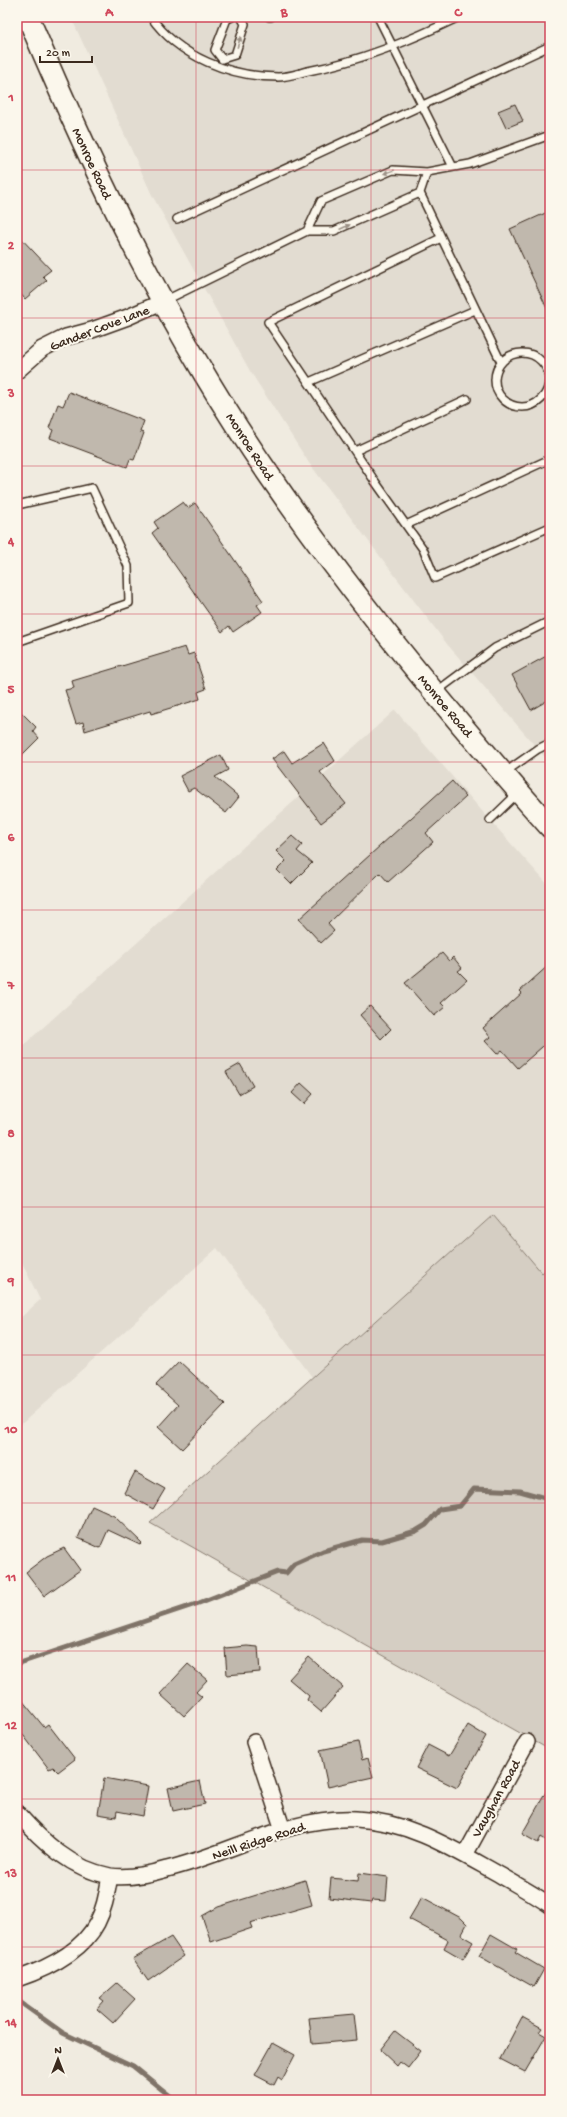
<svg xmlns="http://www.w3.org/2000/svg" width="567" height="2117" viewBox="0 0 567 2117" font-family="'Gochi Hand',sans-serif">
  <rect width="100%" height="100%" fill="#f0ebe0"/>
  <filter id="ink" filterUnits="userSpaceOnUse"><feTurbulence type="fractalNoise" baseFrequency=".025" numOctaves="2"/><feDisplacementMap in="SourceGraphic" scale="8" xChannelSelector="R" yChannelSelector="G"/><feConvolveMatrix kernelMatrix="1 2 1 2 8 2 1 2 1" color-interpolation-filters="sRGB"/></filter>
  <g filter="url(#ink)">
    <path fill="#e2dcd1" d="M 71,17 L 550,17 L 550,763 L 447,644 L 309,463 L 250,371 L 152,195 Z
      M 395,710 L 488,818 L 550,887 L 550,1266 L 542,1273 L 493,1215 L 312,1377 L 217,1248 L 17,1428 L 17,1321 L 40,1300 L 17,1252 L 17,1051 Z"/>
    <path fill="#d5cec3" stroke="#887c70" d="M 493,1215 L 542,1273 L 550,1266 L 550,1750 L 150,1523 Z"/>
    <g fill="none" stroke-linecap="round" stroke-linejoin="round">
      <path stroke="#7f7367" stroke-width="5" d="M 17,1664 L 199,1603 L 278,1572 L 286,1573 L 294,1564 L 323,1551 L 362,1540 L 382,1541 L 416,1531 L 426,1525 L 440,1509 L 460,1506 L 474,1489 L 520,1491 L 545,1498 L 550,1497
        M 17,2000 L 63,2033 L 133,2066 L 175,2100"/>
    </g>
    <path fill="#c0b8ad" stroke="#3b2a1e" d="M 515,104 L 523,121 L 506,128 L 498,111 Z
      M 550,211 L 550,315 L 510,229 Z
      M 17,234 L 51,270 L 43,276 L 47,280 L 25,299 L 17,290 Z
      M 69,392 L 144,421 L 140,432 L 144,433 L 134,460 L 130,459 L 127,467 L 50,438 L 53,430 L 49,428 L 58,404 L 63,406 Z
      M 183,502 L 188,508 L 195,503 L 263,601 L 257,605 L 262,612 L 233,632 L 229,626 L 222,632 L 152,533 L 158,528 L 154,522 Z
      M 185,647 L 188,655 L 194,653 L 206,689 L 198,692 L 200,699 L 151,714 L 150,711 L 85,731 L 83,722 L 76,724 L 65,690 L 74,688 L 72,681 Z
      M 550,654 L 550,699 L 531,710 L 512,675 Z
      M 17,708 L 36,727 L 33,731 L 39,738 L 17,760 Z
      M 324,743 L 335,761 L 320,772 L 346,804 L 321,823 L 272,759 L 284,751 L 292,763 Z
      M 221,755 L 228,770 L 215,777 L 239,797 L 226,813 L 194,788 L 188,791 L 180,776 Z
      M 452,781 L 466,797 L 426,833 L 433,842 L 388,882 L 380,873 L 328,924 L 334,931 L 321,943 L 299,919 Z
      M 292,836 L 302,845 L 297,851 L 312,863 L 291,884 L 277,870 L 286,861 L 276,851 Z
      M 442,953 L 449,961 L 453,957 L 462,968 L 458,971 L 467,980 L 441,1003 L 445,1007 L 434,1016 L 405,983 Z
      M 550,964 L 550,1040 L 518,1068 L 502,1050 L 497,1054 L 485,1041 L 490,1037 L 483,1028 L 522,993 L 520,991 Z
      M 370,1006 L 391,1029 L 381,1039 L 360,1015 Z
      M 240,1064 L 253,1086 L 239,1094 L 226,1072 Z
      M 301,1083 L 313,1094 L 304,1104 L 292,1093 Z
      M 179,1361 L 225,1404 L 182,1449 L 158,1427 L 178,1405 L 156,1385 Z
      M 135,1472 L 165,1489 L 153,1509 L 124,1493 Z
      M 92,1506 L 114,1516 L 142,1543 L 140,1545 L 108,1530 L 100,1548 L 78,1538 Z
      M 64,1548 L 80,1570 L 44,1596 L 26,1572 L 47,1556 Z
      M 247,1646 L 258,1647 L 260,1672 L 227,1675 L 225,1648 Z
      M 309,1657 L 343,1687 L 321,1712 L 307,1700 L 309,1696 L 289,1679 Z
      M 188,1664 L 207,1680 L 196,1692 L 202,1697 L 184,1716 L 160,1694 Z
      M 17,1694 L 44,1727 L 48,1724 L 75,1759 L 58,1772 L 53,1767 L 49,1769 L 17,1727 Z
      M 468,1725 L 486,1736 L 457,1788 L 416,1768 L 428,1745 L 449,1756 Z
      M 358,1742 L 362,1760 L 368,1758 L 373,1777 L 328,1787 L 320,1750 Z
      M 104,1778 L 148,1786 L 143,1816 L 117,1811 L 116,1817 L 98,1814 Z
      M 200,1781 L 205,1804 L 173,1811 L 168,1788 Z
      M 550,1785 L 550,1843 L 541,1837 L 538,1843 L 522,1834 Z
      M 359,1873 L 388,1877 L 386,1901 L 372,1900 L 371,1903 L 329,1898 L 331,1878 L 358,1881 Z
      M 305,1880 L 312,1905 L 250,1923 L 252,1928 L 211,1942 L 202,1916 L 218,1907 Z
      M 422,1897 L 461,1918 L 467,1924 L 461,1935 L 473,1942 L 463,1959 L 444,1948 L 448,1940 L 409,1919 Z
      M 491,1934 L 517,1949 L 515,1952 L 544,1969 L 534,1987 L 479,1956 Z
      M 171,1937 L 184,1956 L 148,1981 L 133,1959 Z
      M 117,1983 L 135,1999 L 113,2023 L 97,2009 L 104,2001 L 100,1998 Z
      M 354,2014 L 357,2040 L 312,2044 L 309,2018 Z
      M 522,2017 L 542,2028 L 539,2032 L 546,2036 L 525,2072 L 500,2059 Z
      M 395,2031 L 421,2051 L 408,2068 L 400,2062 L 397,2066 L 380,2050 Z
      M 273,2043 L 295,2055 L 282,2080 L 278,2077 L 274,2085 L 255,2075 Z"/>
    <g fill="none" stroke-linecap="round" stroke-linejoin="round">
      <defs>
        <path id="service" d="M 151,17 C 179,57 231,77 278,77 C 288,77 299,73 308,71 C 361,61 411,40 459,17
          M 269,17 L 271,17
          M 378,17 L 453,167
          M 222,59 L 235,55 L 245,24 L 241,17
          M 222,59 L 215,50 L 227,19 L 232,17
          M 420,193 L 501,362
          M 177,219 L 550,46
          M 307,231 L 321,201 L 393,170 L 427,172 L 470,164 L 550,135
          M 441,238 L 268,322 L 374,480 L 423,549 L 435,578 L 550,527
          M 164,301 L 307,231 L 334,231 L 420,193 L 427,172
          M495 380a27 27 0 1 1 54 0a27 27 0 1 1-54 0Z
          M 309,382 L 475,310
          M 355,451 L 467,399
          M 17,505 L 92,488 L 128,566 L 129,603 L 17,642
          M 406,525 L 550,459
          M 437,691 L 495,648 L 550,621
          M 504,773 L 538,749 L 550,743
          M 490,820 L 518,793"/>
        <path id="minor" d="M 17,371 L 42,349 L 66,337 L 92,330 L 128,317 L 164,301
          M 254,1742 L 283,1830
          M 17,1813 C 42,1841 71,1869 110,1876 C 129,1879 150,1874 167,1869 C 230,1854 289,1816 356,1819 C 407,1821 450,1847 493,1871 C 512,1882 532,1893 550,1905
          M 465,1855 L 527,1742
          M 17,1979 C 46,1969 82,1952 97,1923 C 105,1908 107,1892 110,1876"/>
        <path id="secondary" d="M 28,17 C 96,179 175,341 276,485 C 359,605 453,718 550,827"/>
      </defs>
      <use href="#service" stroke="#3b2a1e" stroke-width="10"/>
      <use href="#minor" stroke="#3b2a1e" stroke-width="18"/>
      <use href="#secondary" stroke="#3b2a1e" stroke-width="24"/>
      <use href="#service" stroke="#fbf7ec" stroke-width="7"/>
      <use href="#minor" stroke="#fbf7ec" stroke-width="15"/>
      <use href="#secondary" stroke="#fbf7ec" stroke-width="21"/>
    </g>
    <defs><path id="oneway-solid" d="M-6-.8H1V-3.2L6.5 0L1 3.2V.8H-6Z"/></defs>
    <g fill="#9b9085">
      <use href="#oneway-solid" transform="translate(239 42) rotate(-72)"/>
      <use href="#oneway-solid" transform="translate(389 172) rotate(161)"/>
      <use href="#oneway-solid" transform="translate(345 227) rotate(-24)"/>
    </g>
  </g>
  <path fill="none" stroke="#d1495b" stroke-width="1" stroke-opacity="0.55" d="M 196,17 L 196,2100M 371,17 L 371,2100M 17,170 L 550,170M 17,318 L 550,318M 17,466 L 550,466M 17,614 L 550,614M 17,762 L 550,762M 17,910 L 550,910M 17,1058 L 550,1058M 17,1207 L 550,1207M 17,1355 L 550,1355M 17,1503 L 550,1503M 17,1651 L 550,1651M 17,1799 L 550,1799M 17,1947 L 550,1947"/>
  <g text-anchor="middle" stroke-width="4" stroke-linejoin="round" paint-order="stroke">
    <g font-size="14" fill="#3b2a1e" stroke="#fbf7ec">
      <text transform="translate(93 163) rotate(65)" y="5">Monroe Road</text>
      <text transform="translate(99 327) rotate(-21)" y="5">Gander Cove Lane</text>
      <text transform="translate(251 446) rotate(57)" y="5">Monroe Road</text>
      <text transform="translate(446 705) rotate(50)" y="5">Monroe Road</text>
      <text transform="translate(495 1798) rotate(-61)" y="5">Vaughan Road</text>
      <text transform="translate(258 1840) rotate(-18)" y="5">Neill Ridge Road</text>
    </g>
  </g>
  <rect width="567" height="2117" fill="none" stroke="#fbf7ec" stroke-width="44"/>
  <g transform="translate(58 2059)" stroke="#fbf7ec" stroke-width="3" paint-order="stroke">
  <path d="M0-3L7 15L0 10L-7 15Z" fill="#3b2a1e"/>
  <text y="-6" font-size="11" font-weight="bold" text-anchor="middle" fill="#3b2a1e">N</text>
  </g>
  <path d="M40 56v6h52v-6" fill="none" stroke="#3b2a1e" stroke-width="2"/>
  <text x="46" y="56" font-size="12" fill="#3b2a1e" stroke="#fbf7ec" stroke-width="3" paint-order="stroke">20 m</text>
  <rect x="22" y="22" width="523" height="2073" fill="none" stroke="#d1495b" stroke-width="1.5"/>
  <g font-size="13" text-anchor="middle" font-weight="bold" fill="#d1495b">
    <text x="109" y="16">A</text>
    <text x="284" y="16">B</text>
    <text x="458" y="16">C</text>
    <text x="11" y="101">1</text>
    <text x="11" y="249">2</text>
    <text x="11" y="397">3</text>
    <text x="11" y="545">4</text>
    <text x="11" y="693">5</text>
    <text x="11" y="841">6</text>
    <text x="11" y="989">7</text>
    <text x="11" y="1137">8</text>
    <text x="11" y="1285">9</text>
    <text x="11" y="1433">10</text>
    <text x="11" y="1581">11</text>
    <text x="11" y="1729">12</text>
    <text x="11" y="1877">13</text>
    <text x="11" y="2026">14</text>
  </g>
</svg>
